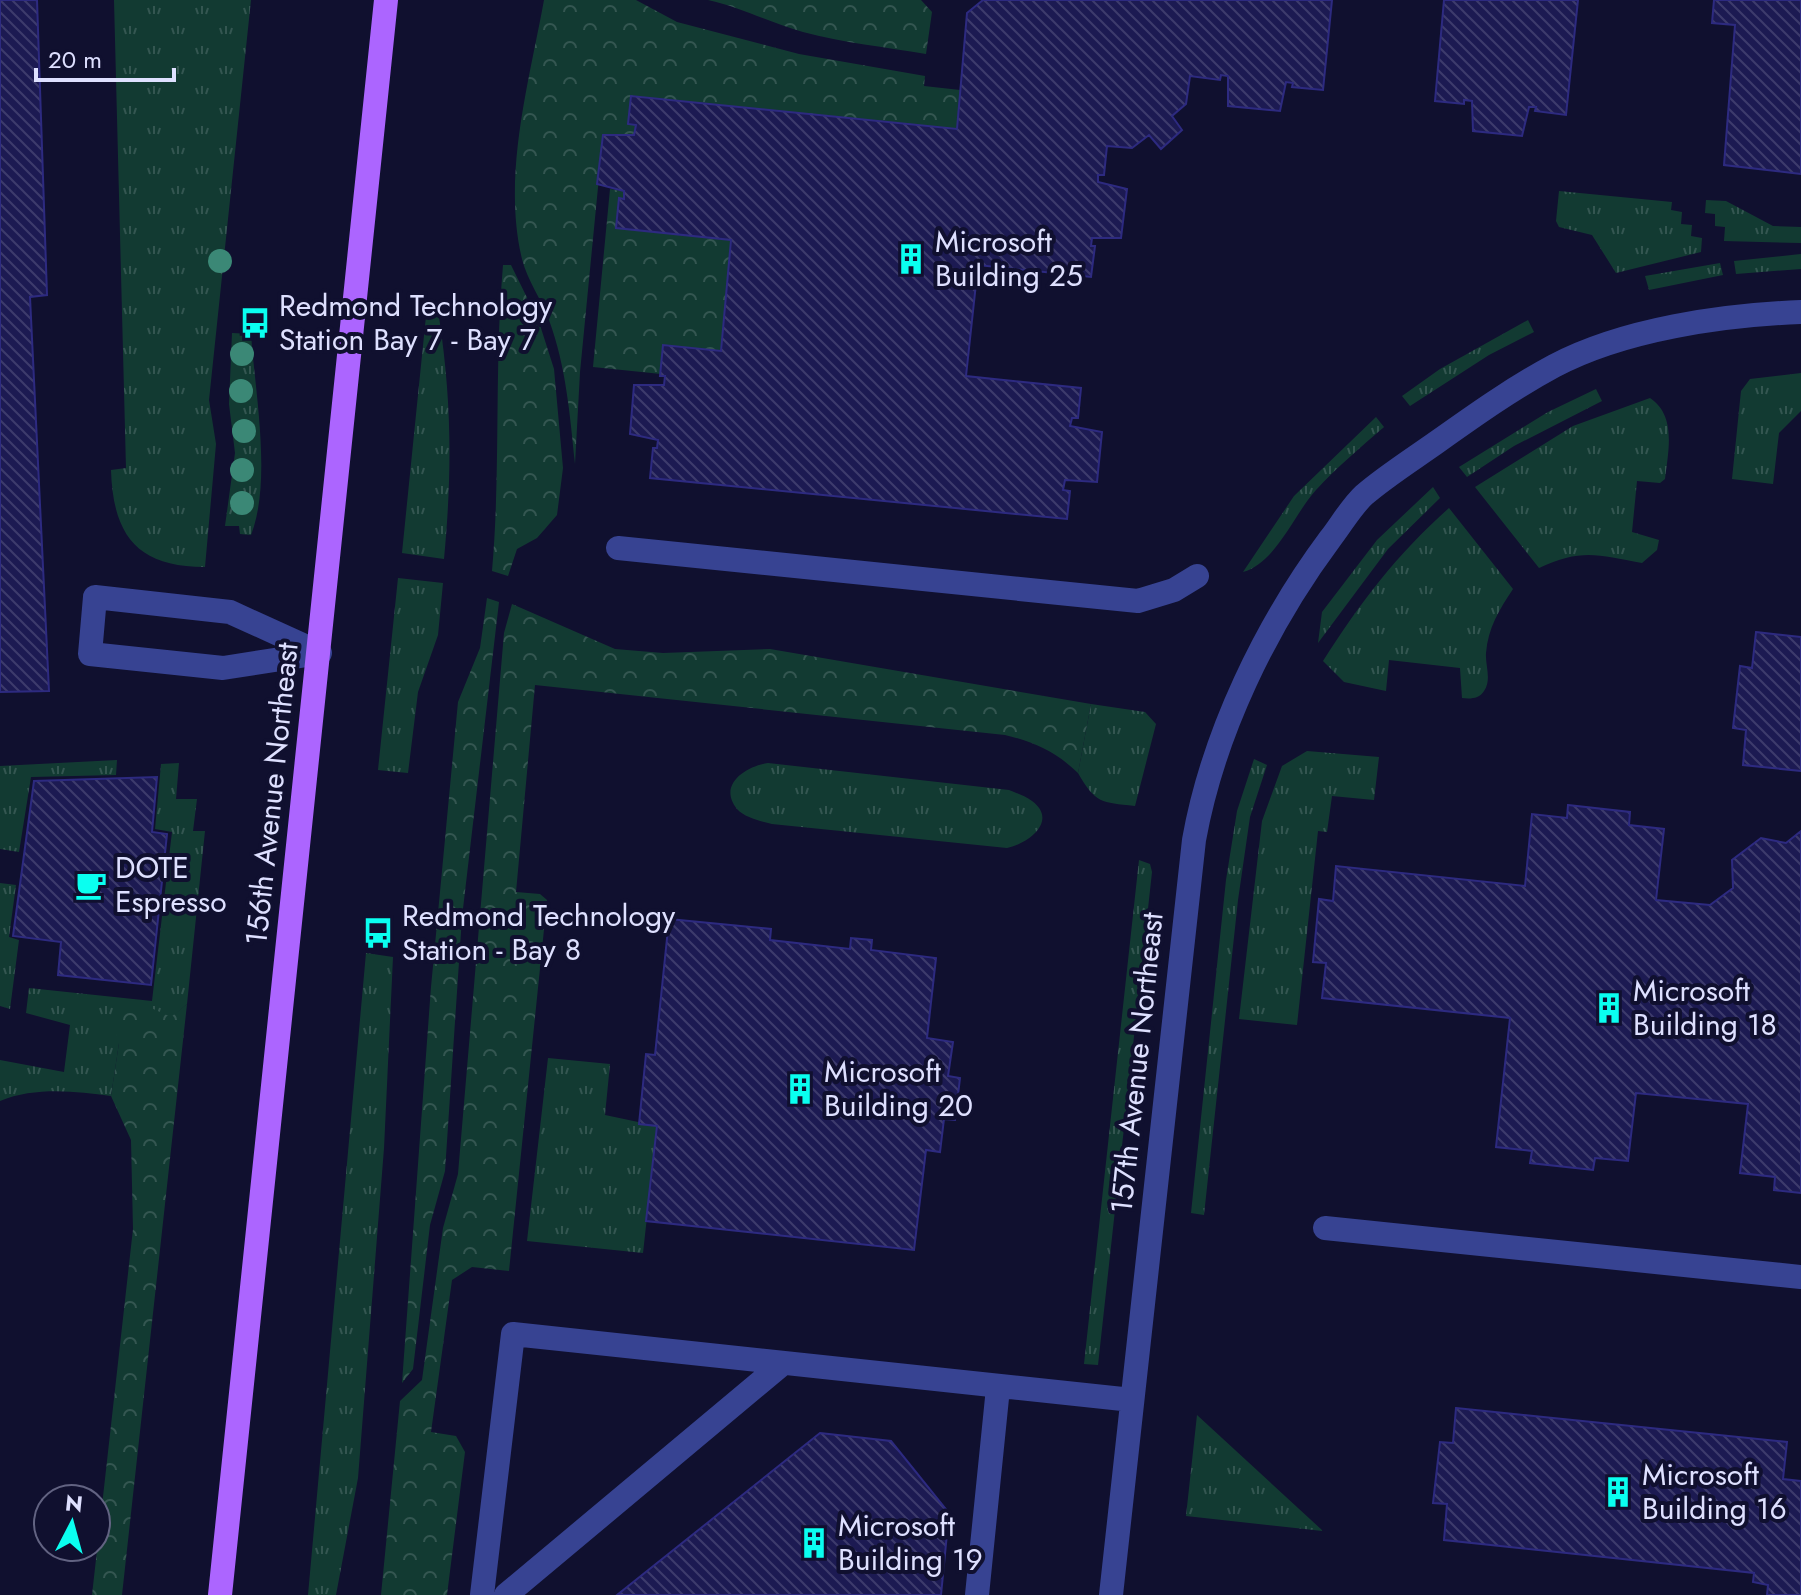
<svg xmlns="http://www.w3.org/2000/svg" width="1801" height="1595" viewBox="0 0 1801 1595" font-family="Jost,sans-serif">
  <defs>
    <pattern id="grass-tufts" width="24" height="20" patternUnits="userSpaceOnUse" patternTransform="scale(2)"><rect width="24" height="20" fill="#123a32"/><path d="M3 7l-1-3M5 7V3M7 7l1-3M15 17l-1-3M17 17v-4M19 17l1-3" fill="none" stroke="#345651"/></pattern>
    <pattern id="forest-crowns" width="20" height="18" patternUnits="userSpaceOnUse" patternTransform="scale(2)"><rect width="20" height="18" fill="#123a32"/><path d="M2 6a3 3 0 1 1 6 0M12 15a3 3 0 1 1 6 0" fill="none" stroke="#345651"/></pattern>
    <pattern id="building-back-hatch" width="6" height="6" patternUnits="userSpaceOnUse" patternTransform="scale(2)"><rect width="6" height="6" fill="#1c1a52"/><path d="M-1 5l2 2M0 0l6 6M5-1l2 2" fill="none" stroke="#3d3b6c"/></pattern>
  </defs>
  <rect width="100%" height="100%" fill="#10102f"/>
  <path fill="url(#grass-tufts)" d="M 114,0 L 251,0 L 209,400 L 216,444 L 205,567 C 137,567 113,535 111,470 L 126,468 Z
    M 1559,191 L 1672,202 L 1671,210 L 1682,212 L 1681,224 L 1692,225 L 1691,236 L 1702,238 L 1701,252 L 1616,273 L 1592,235 L 1559,227 L 1556,221 Z
    M 1706,200 L 1726,201 L 1773,226 L 1801,227 L 1801,243 L 1724,241 L 1725,227 L 1715,226 L 1715,214 L 1705,213 Z
    M 1801,254 L 1801,269 L 1736,274 L 1734,261 Z
    M 1720,263 L 1723,275 L 1649,290 L 1645,276 Z
    M 426,316 L 439,317 C 452,403 452,473 444,559 L 402,553 Z
    M 1528,320 L 1534,332 L 1489,355 L 1410,406 L 1402,396 L 1440,369 Z
    M 232,333 L 251,334 C 255,393 272,481 251,535 L 240,534 L 239,526 L 225,526 L 235,453 L 229,404 Z
    M 1801,373 L 1801,411 L 1779,433 L 1773,484 L 1732,479 L 1741,391 L 1750,379 Z
    M 1596,389 L 1602,401 L 1514,446 L 1467,477 L 1459,467 L 1548,412 Z
    M 1650,398 C 1677,416 1668,452 1665,479 L 1660,483 L 1637,481 L 1632,532 L 1659,540 L 1657,550 L 1642,563 C 1599,555 1581,548 1539,568 L 1475,487 L 1573,426 Z
    M 1376,417 L 1384,427 C 1361,447 1337,467 1316,490 C 1294,514 1276,563 1243,572 L 1294,496 Z
    M 1433,487 L 1440,498 L 1388,549 L 1318,643 L 1322,612 L 1377,540 Z
    M 1449,508 L 1513,589 C 1499,610 1488,628 1486,653 C 1485,665 1492,680 1484,691 C 1479,699 1470,699 1462,698 L 1460,668 L 1389,660 L 1386,691 L 1344,682 L 1323,661 C 1360,603 1397,554 1449,508 Z
    M 398,578 L 443,583 L 438,635 L 418,692 L 408,773 L 378,770 Z
    M 1091,704 L 1145,712 L 1156,724 L 1135,806 C 1101,802 1096,804 1078,773 Z
    M 1307,751 L 1379,757 L 1374,800 L 1332,796 L 1327,832 L 1318,831 L 1297,1025 L 1239,1019 L 1262,821 L 1282,766 Z
    M 1254,759 L 1267,765 L 1250,817 L 1238,900 L 1204,1215 L 1191,1213 L 1226,880 L 1237,811 Z
    M 117,760 L 116,775 L 31,777 L 19,852 L 0,849 L 0,766 Z
    M 179,763 L 176,799 L 197,799 L 193,831 L 205,831 L 187,1004 L 172,1017 L 119,1043 L 111,1096 C 75,1091 34,1087 0,1101 L 0,1060 L 64,1072 L 70,1025 L 26,1013 L 29,988 L 152,1001 L 172,832 L 155,829 L 161,764 Z
    M 768,763 L 1009,790 C 1016,793 1025,796 1032,801 C 1059,821 1027,844 1007,848 L 772,824 C 761,821 745,818 737,809 C 717,784 747,766 768,763 Z
    M 1139,860 L 1150,864 L 1152,872 L 1098,1365 L 1084,1364 Z
    M 0,883 L 16,885 L 9,937 L 19,940 L 10,1009 L 0,1006 Z
    M 366,953 L 393,957 L 384,1148 L 358,1478 L 336,1595 L 308,1595 Z
    M 548,1058 L 610,1064 L 605,1115 L 657,1126 L 643,1253 L 527,1241 Z
    M 1197,1415 L 1323,1531 L 1186,1516 Z"/>
  <path fill="url(#forest-crowns)" d="M 544,0 L 636,0 L 677,22 L 799,54 L 925,76 L 924,86 L 960,90 L 957,129 L 636,125 L 634,135 L 603,136 L 580,372 L 575,464 C 570,415 566,366 549,320 C 542,300 527,280 522,259 C 502,175 529,83 544,0 Z
    M 708,0 L 921,0 L 932,12 L 926,54 C 886,47 843,43 803,32 C 770,23 741,7 708,0 Z
    M 610,189 L 624,191 L 624,199 L 619,198 L 616,228 L 731,240 L 721,351 L 661,374 L 593,367 Z
    M 503,265 L 511,265 L 539,322 L 554,369 L 563,468 L 557,515 L 537,538 L 517,549 L 508,576 L 492,571 C 501,470 494,367 503,265 Z
    M 487,598 L 499,602 L 462,917 L 445,1171 L 430,1225 L 413,1369 L 402,1383 L 431,987 L 458,702 L 480,648 Z
    M 512,604 L 615,649 L 663,653 L 770,649 L 1091,704 L 1078,773 C 1056,752 1035,742 1005,735 L 535,685 L 516,892 L 540,894 L 547,900 L 509,1271 L 472,1267 L 452,1280 L 431,1432 L 456,1436 L 465,1452 L 447,1595 L 381,1595 L 400,1401 L 422,1380 L 443,1228 L 458,1174 L 504,633 Z
    M 138,1002 L 171,1017 L 187,1004 L 122,1595 L 92,1595 L 133,1229 L 131,1140 L 111,1096 L 119,1043 L 113,1021 Z"/>
  <path fill="url(#building-back-hatch)" stroke="#2d2a80" stroke-width="2" d="M 0,0 L 37,0 L 47,295 L 30,297 L 49,691 L 0,692 Z
    M 983,0 L 1332,0 L 1323,90 L 1292,87 L 1293,83 L 1286,82 L 1280,111 L 1228,106 L 1228,76 L 1221,75 L 1220,80 L 1190,76 L 1186,104 L 1172,116 L 1182,130 L 1161,149 L 1149,135 L 1132,148 L 1107,146 L 1104,175 L 1098,175 L 1098,182 L 1127,189 L 1121,238 L 1092,238 L 1091,246 L 1095,246 L 1091,277 L 978,265 L 966,376 L 1081,388 L 1078,418 L 1072,418 L 1070,426 L 1102,432 L 1097,482 L 1065,480 L 1063,490 L 1070,491 L 1067,519 L 650,478 L 653,448 L 657,448 L 658,440 L 630,434 L 634,385 L 664,385 L 665,376 L 660,376 L 663,345 L 721,351 L 731,240 L 616,228 L 619,198 L 624,199 L 624,191 L 597,184 L 603,135 L 634,135 L 636,125 L 628,124 L 631,96 L 957,129 L 967,13 Z
    M 1444,0 L 1578,0 L 1566,115 L 1535,111 L 1536,107 L 1529,107 L 1522,136 L 1473,131 L 1472,101 L 1464,100 L 1464,104 L 1435,101 Z
    M 1714,0 L 1801,0 L 1801,174 L 1724,165 L 1735,25 L 1712,23 Z
    M 1756,632 L 1801,637 L 1801,771 L 1743,765 L 1746,730 L 1733,728 L 1740,666 L 1752,668 Z
    M 157,777 L 152,832 L 167,834 L 151,985 L 58,975 L 61,942 L 13,936 L 34,781 Z
    M 1568,805 L 1630,812 L 1629,825 L 1664,829 L 1656,900 L 1710,905 L 1733,888 L 1732,860 L 1761,838 L 1786,843 L 1801,831 L 1801,1193 L 1774,1190 L 1775,1177 L 1740,1173 L 1748,1104 L 1636,1093 L 1628,1161 L 1595,1158 L 1593,1170 L 1530,1163 L 1532,1151 L 1496,1147 L 1510,1018 L 1322,998 L 1326,963 L 1313,962 L 1319,899 L 1333,901 L 1336,866 L 1525,886 L 1532,814 L 1567,818 Z
    M 669,919 L 771,929 L 770,940 L 850,949 L 851,938 L 872,940 L 871,950 L 936,958 L 927,1038 L 953,1042 L 948,1076 L 960,1078 L 955,1120 L 944,1119 L 940,1152 L 926,1150 L 914,1250 L 646,1221 L 657,1126 L 639,1124 L 646,1054 L 655,1055 Z
    M 1456,1408 L 1787,1442 L 1783,1479 L 1801,1481 L 1801,1595 L 1767,1595 L 1768,1585 L 1753,1582 L 1754,1573 L 1444,1540 L 1447,1504 L 1433,1503 L 1440,1442 L 1453,1443 Z
    M 820,1433 L 891,1441 L 949,1513 L 941,1595 L 617,1595 Z"/>
  <g fill="none" stroke-linecap="round" stroke-linejoin="round">
    <path stroke="#374392" stroke-width="24" d="M 618,548 L 1138,601 L 1174,590 L 1197,576
      M 95,597 L 230,612 L 320,653 L 223,668 L 90,654 Z
      M 1325,1228 L 1801,1277
      M 482,1595 L 513,1334 L 1132,1400
      M 506,1595 L 781,1365
      M 977,1595 L 998,1388
      M 1111,1595 L 1194,840 C 1213,734 1266,625 1330,539 C 1341,525 1351,507 1364,495 C 1386,476 1413,459 1437,442 C 1475,415 1513,388 1554,366 C 1624,329 1723,315 1801,312"/>
    <path stroke="#ac65ff" stroke-width="24" d="M 220,1595 L 386,0"/>
  </g>
  <g fill="#3b8876">
    <circle cx="220" cy="261" r="12"/>
    <circle cx="242" cy="354" r="12"/>
    <circle cx="241" cy="391" r="12"/>
    <circle cx="244" cy="431" r="12"/>
    <circle cx="242" cy="470" r="12"/>
    <circle cx="242" cy="503" r="12"/>
  </g>
  <defs>
    <symbol id="building-bare" viewBox="-9 -9 18 18"><path d="M-4-6H4V6H1V3H-1V6H-4ZM-2.5-4.3h1.7v1.8h-1.7ZM.8-4.3h1.7v1.8H.8ZM-2.5-1h1.7V.8h-1.7ZM.8-1h1.7V.8H.8Z" fill="#0afff0" stroke="#10102f" stroke-width="2.5" paint-order="stroke"/></symbol>
    <symbol id="bus-bare" viewBox="-9 -9 18 18"><path d="M-5-6H5V4H4V6H2V4H-2V6H-4V4H-5ZM-3.5-4V0h7V-4ZM-3.5 1.2v1.5H-2V1.2ZM2 1.2v1.5H3.5V1.2Z" fill="#0afff0" stroke="#10102f" stroke-width="2.5" paint-order="stroke"/></symbol>
    <symbol id="cafe-bare" viewBox="-9 -9 18 18"><path d="M-5.5-4.5H6V0H3Q3 3.5 0 3.5H-2.5Q-5.5 3.5-5.5 0ZM3-3.2v2h1.7v-2ZM-6 4.5H4V6H-6Z" fill="#0afff0" stroke="#10102f" stroke-width="2.5" paint-order="stroke"/></symbol>
  </defs>
  <g fill-rule="evenodd">
    <use href="#building-bare" x="889" y="237" width="44" height="44"/>
    <use href="#bus-bare" x="233" y="301" width="44" height="44"/>
    <use href="#cafe-bare" x="69" y="863" width="44" height="44"/>
    <use href="#bus-bare" x="356" y="911" width="44" height="44"/>
    <use href="#building-bare" x="1587" y="986" width="44" height="44"/>
    <use href="#building-bare" x="778" y="1067" width="44" height="44"/>
    <use href="#building-bare" x="1596" y="1470" width="44" height="44"/>
    <use href="#building-bare" x="792" y="1521" width="44" height="44"/>
  </g>
  <g text-anchor="middle" stroke-width="8" stroke-linejoin="round" paint-order="stroke">
    <g font-size="30" fill="#dee0ff" stroke="#10102f" text-anchor="start">
      <text x="935" y="252">Microsoft<tspan x="935" dy="34">Building 25</tspan></text>
      <text x="279" y="316">Redmond Technology<tspan x="279" dy="34">Station Bay 7 - Bay 7</tspan></text>
      <text x="115" y="878">DOTE<tspan x="115" dy="34">Espresso</tspan></text>
      <text x="402" y="926">Redmond Technology<tspan x="402" dy="34">Station - Bay 8</tspan></text>
      <text x="1633" y="1001">Microsoft<tspan x="1633" dy="34">Building 18</tspan></text>
      <text x="824" y="1082">Microsoft<tspan x="824" dy="34">Building 20</tspan></text>
      <text x="1642" y="1485">Microsoft<tspan x="1642" dy="34">Building 16</tspan></text>
      <text x="838" y="1536">Microsoft<tspan x="838" dy="34">Building 19</tspan></text>
    </g>
    <g font-size="30" fill="#dee0ff" stroke="#10102f">
      <text transform="translate(272 794) rotate(-84)" y="10">156th Avenue Northeast</text>
      <text transform="translate(1137 1063) rotate(-84)" y="10">157th Avenue Northeast</text>
    </g>
  </g>
  <g transform="translate(72 1523) rotate(6)"><circle r="38" fill="#10102f" stroke="#626382" stroke-width="2"/>
  <path d="M0-6L14 30L0 20L-14 30Z" fill="#0afff0"/>
  <text y="-12" font-size="22" font-weight="bold" text-anchor="middle" fill="#dee0ff">N</text>
  </g>
  <path d="M36 68v12h138v-12" fill="none" stroke="#dee0ff" stroke-width="4"/>
  <text x="48" y="68" font-size="24" fill="#dee0ff" stroke="#10102f" stroke-width="6" paint-order="stroke">20 m</text>
</svg>
